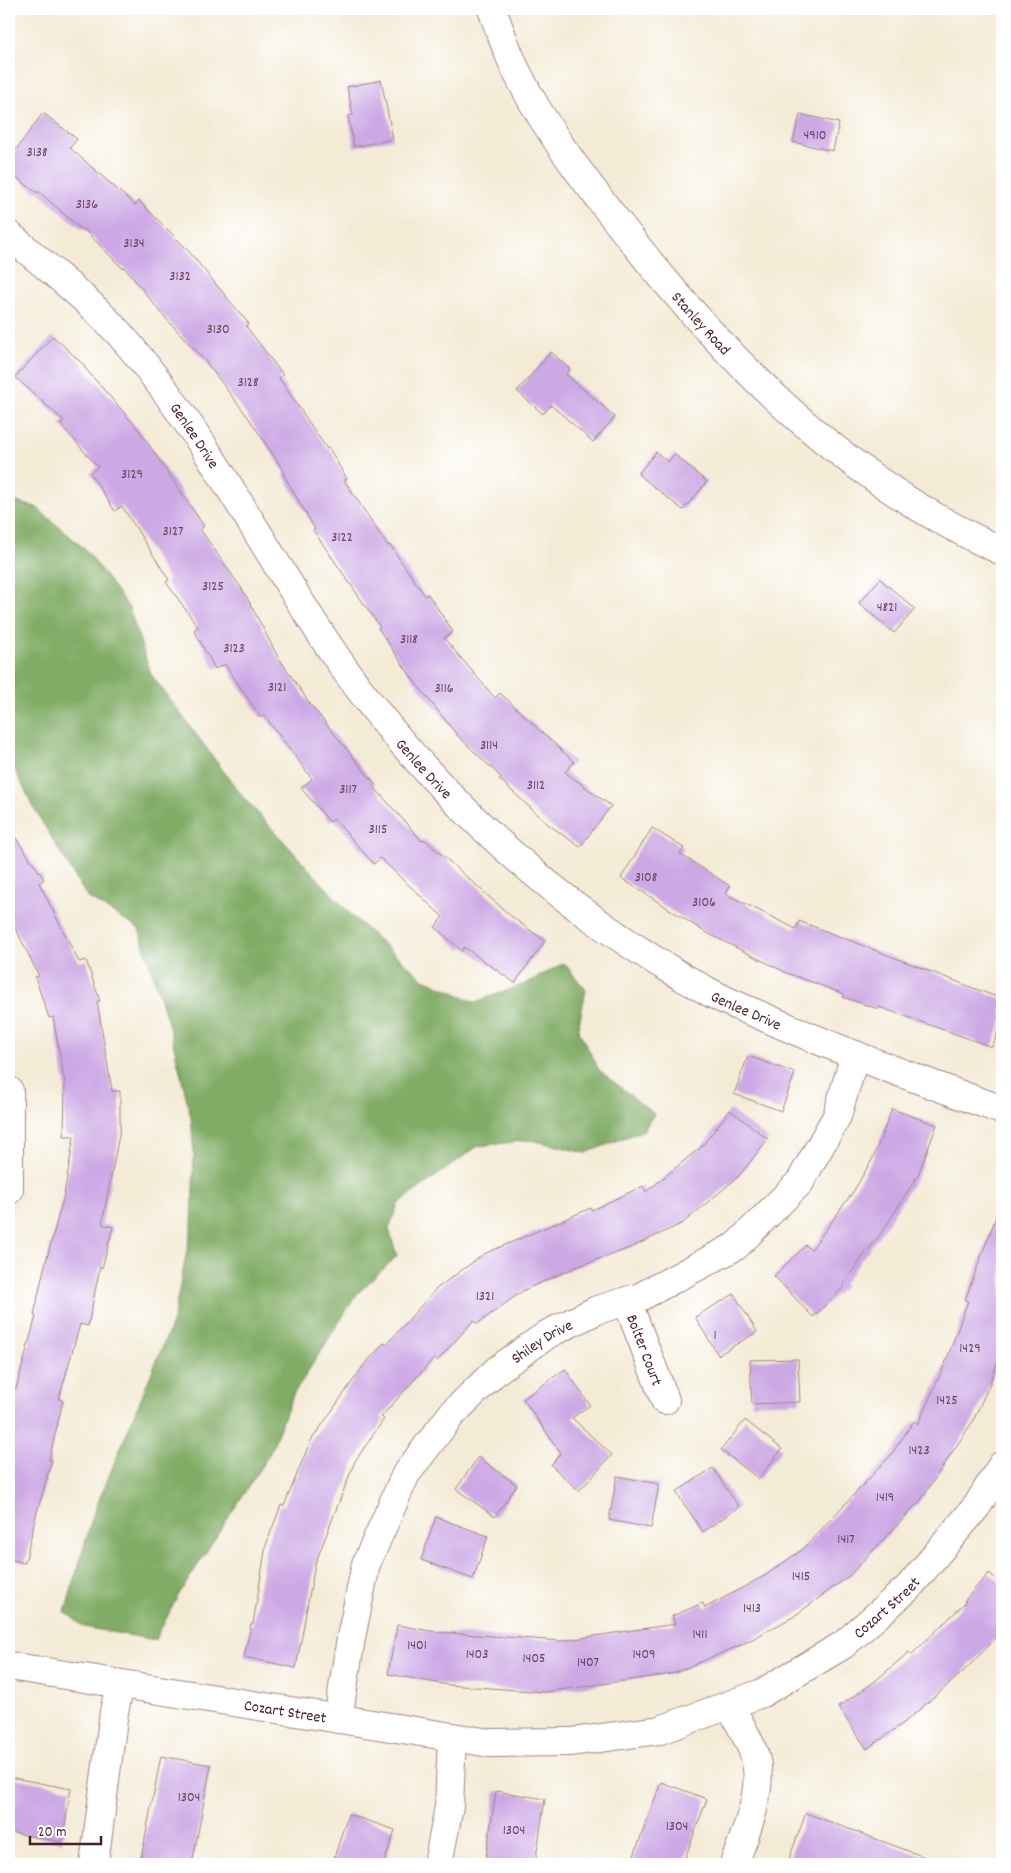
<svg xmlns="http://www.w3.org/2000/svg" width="1011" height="1873" viewBox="0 0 1011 1873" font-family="Dekko,sans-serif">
  <rect width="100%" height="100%" fill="#fff"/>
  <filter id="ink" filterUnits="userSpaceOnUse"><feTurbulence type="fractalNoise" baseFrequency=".02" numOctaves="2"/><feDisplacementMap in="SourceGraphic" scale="10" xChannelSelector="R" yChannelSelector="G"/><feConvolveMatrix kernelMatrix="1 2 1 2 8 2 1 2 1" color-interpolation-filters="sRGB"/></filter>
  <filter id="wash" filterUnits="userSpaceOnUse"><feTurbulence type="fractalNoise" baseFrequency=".0096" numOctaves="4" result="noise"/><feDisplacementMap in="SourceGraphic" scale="20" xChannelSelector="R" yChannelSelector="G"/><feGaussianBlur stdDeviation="1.12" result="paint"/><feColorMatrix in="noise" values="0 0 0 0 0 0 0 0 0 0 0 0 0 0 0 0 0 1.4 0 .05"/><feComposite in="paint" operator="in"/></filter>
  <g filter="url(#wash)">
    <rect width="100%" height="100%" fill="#f4ebd6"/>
    <path fill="#80ac65" stroke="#656648" d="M 9,500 L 36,507 L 87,551 L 129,608 L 151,674 L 243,797 L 353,917 L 422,978 L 475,1002 L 525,984 L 564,963 L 586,990 L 578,1029 L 599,1070 L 654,1114 L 644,1130 L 586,1153 L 531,1140 L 478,1146 L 398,1204 L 389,1229 L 397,1256 L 357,1294 L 293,1395 L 270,1453 L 178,1596 L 155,1640 L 84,1627 L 65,1612 L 94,1512 L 173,1321 L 192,1225 L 194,1154 L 191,1117 L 169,1026 L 139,929 L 87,897 L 35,810 L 9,758 Z"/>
    <g id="blocks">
      <path fill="#cca8e5" d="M 381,80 L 393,139 L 354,147 L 348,116 L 353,115 L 347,87 Z
        M 43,113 L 77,139 L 70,148 L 135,205 L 139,201 L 185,247 L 249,324 L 246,326 L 283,375 L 279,378 L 327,449 L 329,448 L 347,479 L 344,480 L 388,546 L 390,545 L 425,596 L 428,594 L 453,632 L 444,638 L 495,698 L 500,693 L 574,762 L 565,772 L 611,806 L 580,847 L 549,825 L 499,779 L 501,777 L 458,736 L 414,681 L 378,628 L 380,627 L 313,530 L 315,529 L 283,474 L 285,473 L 248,417 L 205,361 L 162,314 L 124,267 L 122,268 L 84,229 L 82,230 L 38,191 L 37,193 L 9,172 L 9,159 Z
        M 800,114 L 839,123 L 833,151 L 793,142 Z
        M 53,336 L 85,366 L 84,367 L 139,430 L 204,526 L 200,529 L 244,592 L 277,655 L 310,704 L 375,784 L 373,786 L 422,841 L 424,839 L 512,917 L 545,941 L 515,983 L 464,947 L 462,951 L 435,927 L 443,917 L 380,858 L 374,864 L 334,819 L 330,822 L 301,788 L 312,779 L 264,715 L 261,718 L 225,664 L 215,669 L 194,630 L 198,627 L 166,582 L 169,580 L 122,506 L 115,511 L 90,473 L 98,467 L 60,424 L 64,421 L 15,377 Z
        M 551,352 L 570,369 L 566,374 L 615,417 L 593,442 L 551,405 L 543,414 L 517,391 Z
        M 656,452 L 668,462 L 674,454 L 707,482 L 683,510 L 638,474 Z
        M 880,579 L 915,609 L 894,633 L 859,603 Z
        M 9,828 L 44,879 L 39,883 L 79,962 L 86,960 L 100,1001 L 97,1001 L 112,1091 L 120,1091 L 120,1130 L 102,1224 L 113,1227 L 102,1268 L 100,1267 L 88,1326 L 80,1324 L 59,1399 L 63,1401 L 49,1460 L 52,1460 L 35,1519 L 25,1563 L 9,1559 L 9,1404 L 12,1388 L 16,1389 L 36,1316 L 34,1315 L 43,1273 L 64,1195 L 74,1136 L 64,1136 L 65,1084 L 53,1017 L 49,1018 L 35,977 L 39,976 L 9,915 Z
        M 652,828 L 684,848 L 680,854 L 730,886 L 726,894 L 796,929 L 799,921 L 1002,999 L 1002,1020 L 992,1047 L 879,1007 L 878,1009 L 843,997 L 844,994 L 787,973 L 705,932 L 621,878 Z
        M 748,1056 L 795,1073 L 781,1111 L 734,1094 Z
        M 892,1109 L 937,1125 L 918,1175 L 884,1229 L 843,1284 L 845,1286 L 813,1317 L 774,1276 L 806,1245 L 811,1250 L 853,1192 L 873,1158 Z
        M 730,1110 L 768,1139 L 739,1176 L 683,1223 L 630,1248 L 576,1267 L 524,1290 L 477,1324 L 474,1320 L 437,1361 L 434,1358 L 381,1417 L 384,1419 L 355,1461 L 315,1564 L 296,1668 L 244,1657 L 251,1624 L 253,1624 L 266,1545 L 281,1505 L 284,1506 L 310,1442 L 364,1365 L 384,1343 L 386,1345 L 436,1289 L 484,1254 L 591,1208 L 592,1210 L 643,1186 L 646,1192 L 702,1146 Z
        M 1000,1206 L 1002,1207 L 1002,1350 L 990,1383 L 973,1421 L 920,1501 L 849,1576 L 793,1617 L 743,1644 L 672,1674 L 545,1692 L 448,1685 L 388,1674 L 397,1625 L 436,1632 L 561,1641 L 675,1624 L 672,1616 L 703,1603 L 705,1608 L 766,1575 L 803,1549 L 890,1456 L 914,1421 L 918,1424 L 945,1364 L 968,1301 L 965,1300 Z
        M 734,1294 L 757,1332 L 718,1355 L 695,1317 Z
        M 798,1359 L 800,1402 L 752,1404 L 750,1360 Z
        M 565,1369 L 590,1405 L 572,1418 L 612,1455 L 579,1491 L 551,1465 L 561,1453 L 523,1399 Z
        M 745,1420 L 782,1449 L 759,1479 L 721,1450 Z
        M 478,1457 L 517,1485 L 495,1517 L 456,1489 Z
        M 713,1468 L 739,1507 L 703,1532 L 676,1492 Z
        M 617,1476 L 659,1484 L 651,1528 L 609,1520 Z
        M 436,1517 L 488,1536 L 473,1579 L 421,1560 Z
        M 989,1573 L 1002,1584 L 1002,1632 L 963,1672 L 905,1722 L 867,1749 L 838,1707 L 874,1682 L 909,1652 L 911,1655 L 966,1602 L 964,1601 Z
        M 161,1756 L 211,1765 L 192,1864 L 140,1864 Z
        M 9,1777 L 71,1789 L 62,1842 L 9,1832 Z
        M 661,1782 L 707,1799 L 683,1864 L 631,1864 Z
        M 496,1791 L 545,1799 L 535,1864 L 485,1864 Z
        M 806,1813 L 938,1862 L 938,1864 L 803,1864 L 789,1859 Z
        M 348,1814 L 395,1830 L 384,1864 L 332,1864 Z"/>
    </g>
  </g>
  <g filter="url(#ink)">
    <use href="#blocks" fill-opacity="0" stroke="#9f8580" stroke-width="1"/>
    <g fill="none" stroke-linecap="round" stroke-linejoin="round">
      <defs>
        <g id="minor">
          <path id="s1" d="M 492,9 C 500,31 508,55 519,76 C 546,131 589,186 627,234 C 730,365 848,482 1002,551"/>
          <path id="s2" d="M 9,235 C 50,270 95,304 130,346 C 207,438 260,543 326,642 C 423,788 557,909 711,993 C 731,1004 753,1012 773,1021 C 848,1054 925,1082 1002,1110"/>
          <path d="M 9,1091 L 9,1190"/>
          <path id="s3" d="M 627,1301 L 665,1400"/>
          <path id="s4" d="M 9,1666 L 490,1743 L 571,1742 L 660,1730 L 762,1693 L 843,1645 L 908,1588 L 977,1506 L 1002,1465"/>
          <path d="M 730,1705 C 737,1720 747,1735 753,1751 C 767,1786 746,1831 734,1864"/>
          <path id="s5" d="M 338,1719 L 351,1638 L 366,1564 L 406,1474 L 451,1415 L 497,1370 L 548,1334 L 597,1310 L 640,1297 L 736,1246 L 800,1182 L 837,1116 L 855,1055"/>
          <path d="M 94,1864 L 114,1712 L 120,1684"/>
          <path d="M 438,1864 L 449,1807 L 452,1737"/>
        </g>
      </defs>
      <use href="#minor" stroke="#9f8580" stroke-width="30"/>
      <use href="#minor" stroke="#fff" stroke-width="28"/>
    </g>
  </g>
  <g text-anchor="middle" stroke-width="4.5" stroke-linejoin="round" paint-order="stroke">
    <g font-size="14" fill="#6a415a">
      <text x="815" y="139">4910</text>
      <text x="37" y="156">3138</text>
      <text x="87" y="208">3136</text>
      <text x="134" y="247">3134</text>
      <text x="180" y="280">3132</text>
      <text x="218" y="333">3130</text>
      <text x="248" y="386">3128</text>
      <text x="132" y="478">3129</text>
      <text x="173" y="535">3127</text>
      <text x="342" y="541">3122</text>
      <text x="213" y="590">3125</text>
      <text x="887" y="611">4821</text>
      <text x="409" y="643">3118</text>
      <text x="234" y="652">3123</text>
      <text x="277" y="691">3121</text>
      <text x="444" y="692">3116</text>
      <text x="489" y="749">3114</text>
      <text x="536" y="789">3112</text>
      <text x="348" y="793">3117</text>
      <text x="378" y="833">3115</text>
      <text x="646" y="881">3108</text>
      <text x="704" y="906">3106</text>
      <text x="485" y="1300">1321</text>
      <text x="715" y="1339">1</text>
      <text x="970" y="1352">1429</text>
      <text x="947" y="1404">1425</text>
      <text x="919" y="1454">1423</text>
      <text x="885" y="1501">1419</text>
      <text x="846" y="1543">1417</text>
      <text x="801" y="1580">1415</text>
      <text x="752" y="1612">1413</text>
      <text x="700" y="1638">1411</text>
      <text x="417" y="1649">1401</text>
      <text x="477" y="1658">1403</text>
      <text x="644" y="1658">1409</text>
      <text x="534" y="1662">1405</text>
      <text x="588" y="1666">1407</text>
      <text x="189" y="1801">1304</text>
      <text x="677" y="1830">1304</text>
      <text x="514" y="1834">1304</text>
    </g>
    <g font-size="16" fill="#4a1f2b" stroke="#fff">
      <text dy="6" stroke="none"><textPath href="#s1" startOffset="380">Stanley Road</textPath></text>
      <text dy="6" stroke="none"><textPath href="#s2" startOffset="275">Genlee Drive</textPath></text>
      <text dy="6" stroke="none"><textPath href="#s2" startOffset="680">Genlee Drive</textPath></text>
      <text dy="6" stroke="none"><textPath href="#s2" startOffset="1085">Genlee Drive</textPath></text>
      <text dy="6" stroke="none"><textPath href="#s5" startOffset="448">Shiley Drive</textPath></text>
      <text dy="6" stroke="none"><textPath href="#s3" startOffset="52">Bolter Court</textPath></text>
      <text dy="6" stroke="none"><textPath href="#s4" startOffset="918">Cozart Street</textPath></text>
      <text dy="6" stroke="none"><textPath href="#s4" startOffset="280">Cozart Street</textPath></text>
    </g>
  </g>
  <rect width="1011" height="1873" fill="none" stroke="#fff" stroke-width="30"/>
  <path d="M30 1836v8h71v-8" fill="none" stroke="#4a1f2b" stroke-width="2.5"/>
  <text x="38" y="1836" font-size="15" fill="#4a1f2b" stroke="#ffffff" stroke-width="4" paint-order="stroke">20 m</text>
</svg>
